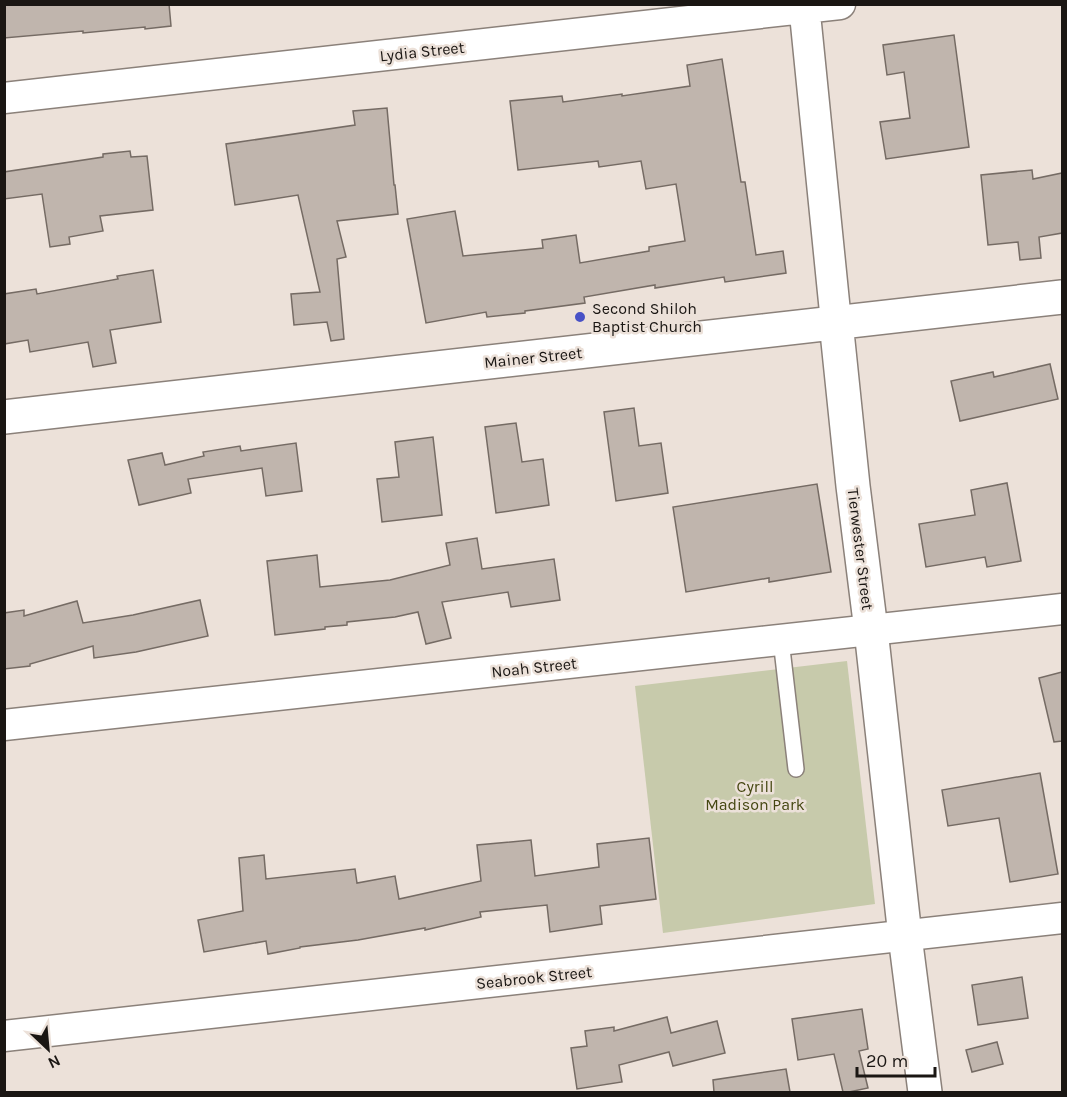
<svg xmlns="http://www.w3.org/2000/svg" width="1067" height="1097" viewBox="0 0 1067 1097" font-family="Karla,sans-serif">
  <rect width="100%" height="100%" fill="#ece1d9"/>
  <path fill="#c7caab" d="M 847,661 L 875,904 L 663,933 L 635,686 Z"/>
  <path fill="#c0b5ad" stroke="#756b64" stroke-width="1.5" d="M 4,4 L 169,4 L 171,26 L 145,29 L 145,27 L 83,33 L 83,31 L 4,38 Z
    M 954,35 L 969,147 L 886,159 L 880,122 L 910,118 L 904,72 L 887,75 L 883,45 Z
    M 722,59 L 741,182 L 745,182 L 756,255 L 783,251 L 786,273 L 725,282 L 724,277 L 655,288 L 655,285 L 584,297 L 585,303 L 525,311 L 525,313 L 487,317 L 486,312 L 426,323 L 407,219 L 455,211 L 463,256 L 543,248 L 542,240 L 576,235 L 580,263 L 649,251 L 649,247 L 685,241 L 676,184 L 646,189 L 641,161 L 599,167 L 598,161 L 518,170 L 510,101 L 562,96 L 563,102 L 622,94 L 622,96 L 690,86 L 687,65 Z
    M 387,108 L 394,185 L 395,185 L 398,214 L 337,221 L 346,257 L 337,259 L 344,339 L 331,341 L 327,322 L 294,325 L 291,294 L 320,292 L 298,195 L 235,205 L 226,144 L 355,125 L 353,111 Z
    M 130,151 L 131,157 L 147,156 L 153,210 L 100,216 L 103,231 L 69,237 L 70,244 L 50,247 L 42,194 L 4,199 L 4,172 L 103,157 L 103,154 Z
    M 1032,170 L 1033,179 L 1062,173 L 1062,233 L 1039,237 L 1041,258 L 1020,260 L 1018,242 L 988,245 L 981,175 Z
    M 153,270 L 161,322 L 110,330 L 116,363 L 93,367 L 88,342 L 30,352 L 28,340 L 4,344 L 4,294 L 36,289 L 37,294 L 118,279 L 117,276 Z
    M 1050,364 L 1058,399 L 960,421 L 951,381 L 993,372 L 994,377 Z
    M 634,408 L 639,446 L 661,443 L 668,493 L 616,501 L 604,412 Z
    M 516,423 L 522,462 L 543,459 L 549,505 L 496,513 L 485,427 Z
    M 433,437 L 442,515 L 382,522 L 377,479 L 399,477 L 395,442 Z
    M 296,443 L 302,491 L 266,496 L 262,468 L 188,479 L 191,493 L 139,505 L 128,460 L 162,453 L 165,465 L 204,456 L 203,452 L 240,446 L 241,451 Z
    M 1007,483 L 1021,561 L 987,567 L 985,557 L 926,567 L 919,524 L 975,515 L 971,490 Z
    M 817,484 L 831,572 L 769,582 L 769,578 L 686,592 L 673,507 Z
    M 477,538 L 482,569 L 554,559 L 560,600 L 511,607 L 508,592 L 442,602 L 451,638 L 426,644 L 418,612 L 395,617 L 347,622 L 347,625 L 325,627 L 325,629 L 275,635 L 267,561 L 317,555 L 320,587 L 390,580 L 450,565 L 446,543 Z
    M 200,600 L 208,636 L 136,652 L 94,658 L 93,646 L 30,664 L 30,666 L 4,669 L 4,613 L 24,610 L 24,616 L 77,601 L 83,623 L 133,615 Z
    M 1062,672 L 1062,741 L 1054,742 L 1039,678 Z
    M 1040,773 L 1058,874 L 1010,882 L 999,818 L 948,826 L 942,790 Z
    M 649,838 L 656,899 L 600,906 L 602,924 L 550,932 L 547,905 L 480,912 L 481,917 L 425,930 L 425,928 L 358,940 L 300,947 L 300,948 L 268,954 L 266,941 L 204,952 L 198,920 L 243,911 L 239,858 L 264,855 L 266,879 L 355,869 L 357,883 L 395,876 L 399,899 L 481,881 L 477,845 L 531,840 L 535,876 L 599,867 L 597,844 Z
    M 1022,977 L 1028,1018 L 978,1025 L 972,985 Z
    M 862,1009 L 868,1049 L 859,1051 L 868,1088 L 849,1092 L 843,1092 L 834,1054 L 798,1060 L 792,1019 Z
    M 667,1017 L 671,1033 L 717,1021 L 725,1053 L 673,1066 L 669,1052 L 619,1065 L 622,1082 L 577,1089 L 571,1048 L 587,1046 L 585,1031 L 614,1027 L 614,1031 Z
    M 997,1042 L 1003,1064 L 972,1072 L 966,1050 Z
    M 786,1069 L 790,1092 L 714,1092 L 713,1080 Z"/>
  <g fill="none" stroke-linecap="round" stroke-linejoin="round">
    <defs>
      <path id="service" d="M 781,640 L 796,769"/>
      <path id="minor" d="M 804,4 L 836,322
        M 4,98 L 840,4
        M 4,725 L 1062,609
        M 4,1036 L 1062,918"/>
      <path id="tertiary" d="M 836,322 L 853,486 L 871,630 L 905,936 L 925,1092
        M 4,417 L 1062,297"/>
    </defs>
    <use href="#service" stroke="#8b817a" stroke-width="18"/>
    <use href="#minor" stroke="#8b817a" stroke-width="33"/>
    <use href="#tertiary" stroke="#8b817a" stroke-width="36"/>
    <use href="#service" stroke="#fff" stroke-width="15"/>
    <use href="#minor" stroke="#fff" stroke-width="30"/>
    <use href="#tertiary" stroke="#fff" stroke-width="33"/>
  </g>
  <circle fill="#4851c6" stroke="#ece1d9" stroke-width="2" cx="580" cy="317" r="6"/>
  <g text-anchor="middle" stroke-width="5" stroke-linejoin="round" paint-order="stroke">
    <g font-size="16" fill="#1a1613" stroke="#ece1d9">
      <text transform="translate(422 51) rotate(-6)" y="6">Lydia Street</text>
      <text transform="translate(533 357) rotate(-6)" y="6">Mainer Street</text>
      <text transform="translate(861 549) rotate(83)" y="6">Tierwester Street</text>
      <text transform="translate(534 667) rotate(-6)" y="6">Noah Street</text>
      <text transform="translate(534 977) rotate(-6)" y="6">Seabrook Street</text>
    </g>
    <g font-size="16" fill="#1a1613" stroke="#ece1d9" text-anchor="start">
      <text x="592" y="314">Second Shiloh<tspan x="592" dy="18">Baptist Church</tspan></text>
    </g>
    <g font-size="16" fill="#454711" stroke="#ece1d9">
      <text x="755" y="792">Cyrill<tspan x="755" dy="18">Madison Park</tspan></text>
    </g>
  </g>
  <rect width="1067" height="1097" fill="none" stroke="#1a1613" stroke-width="12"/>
  <g transform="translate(48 1049) rotate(154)" stroke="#ece1d9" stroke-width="4.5" paint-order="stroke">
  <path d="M0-4.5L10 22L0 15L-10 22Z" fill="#1a1613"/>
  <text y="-9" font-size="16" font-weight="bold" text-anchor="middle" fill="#1a1613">N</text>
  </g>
  <path d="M857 1067v9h78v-9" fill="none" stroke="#1a1613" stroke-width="3"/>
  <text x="866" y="1067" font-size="18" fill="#1a1613" stroke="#ece1d9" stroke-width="4.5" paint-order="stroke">20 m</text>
</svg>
